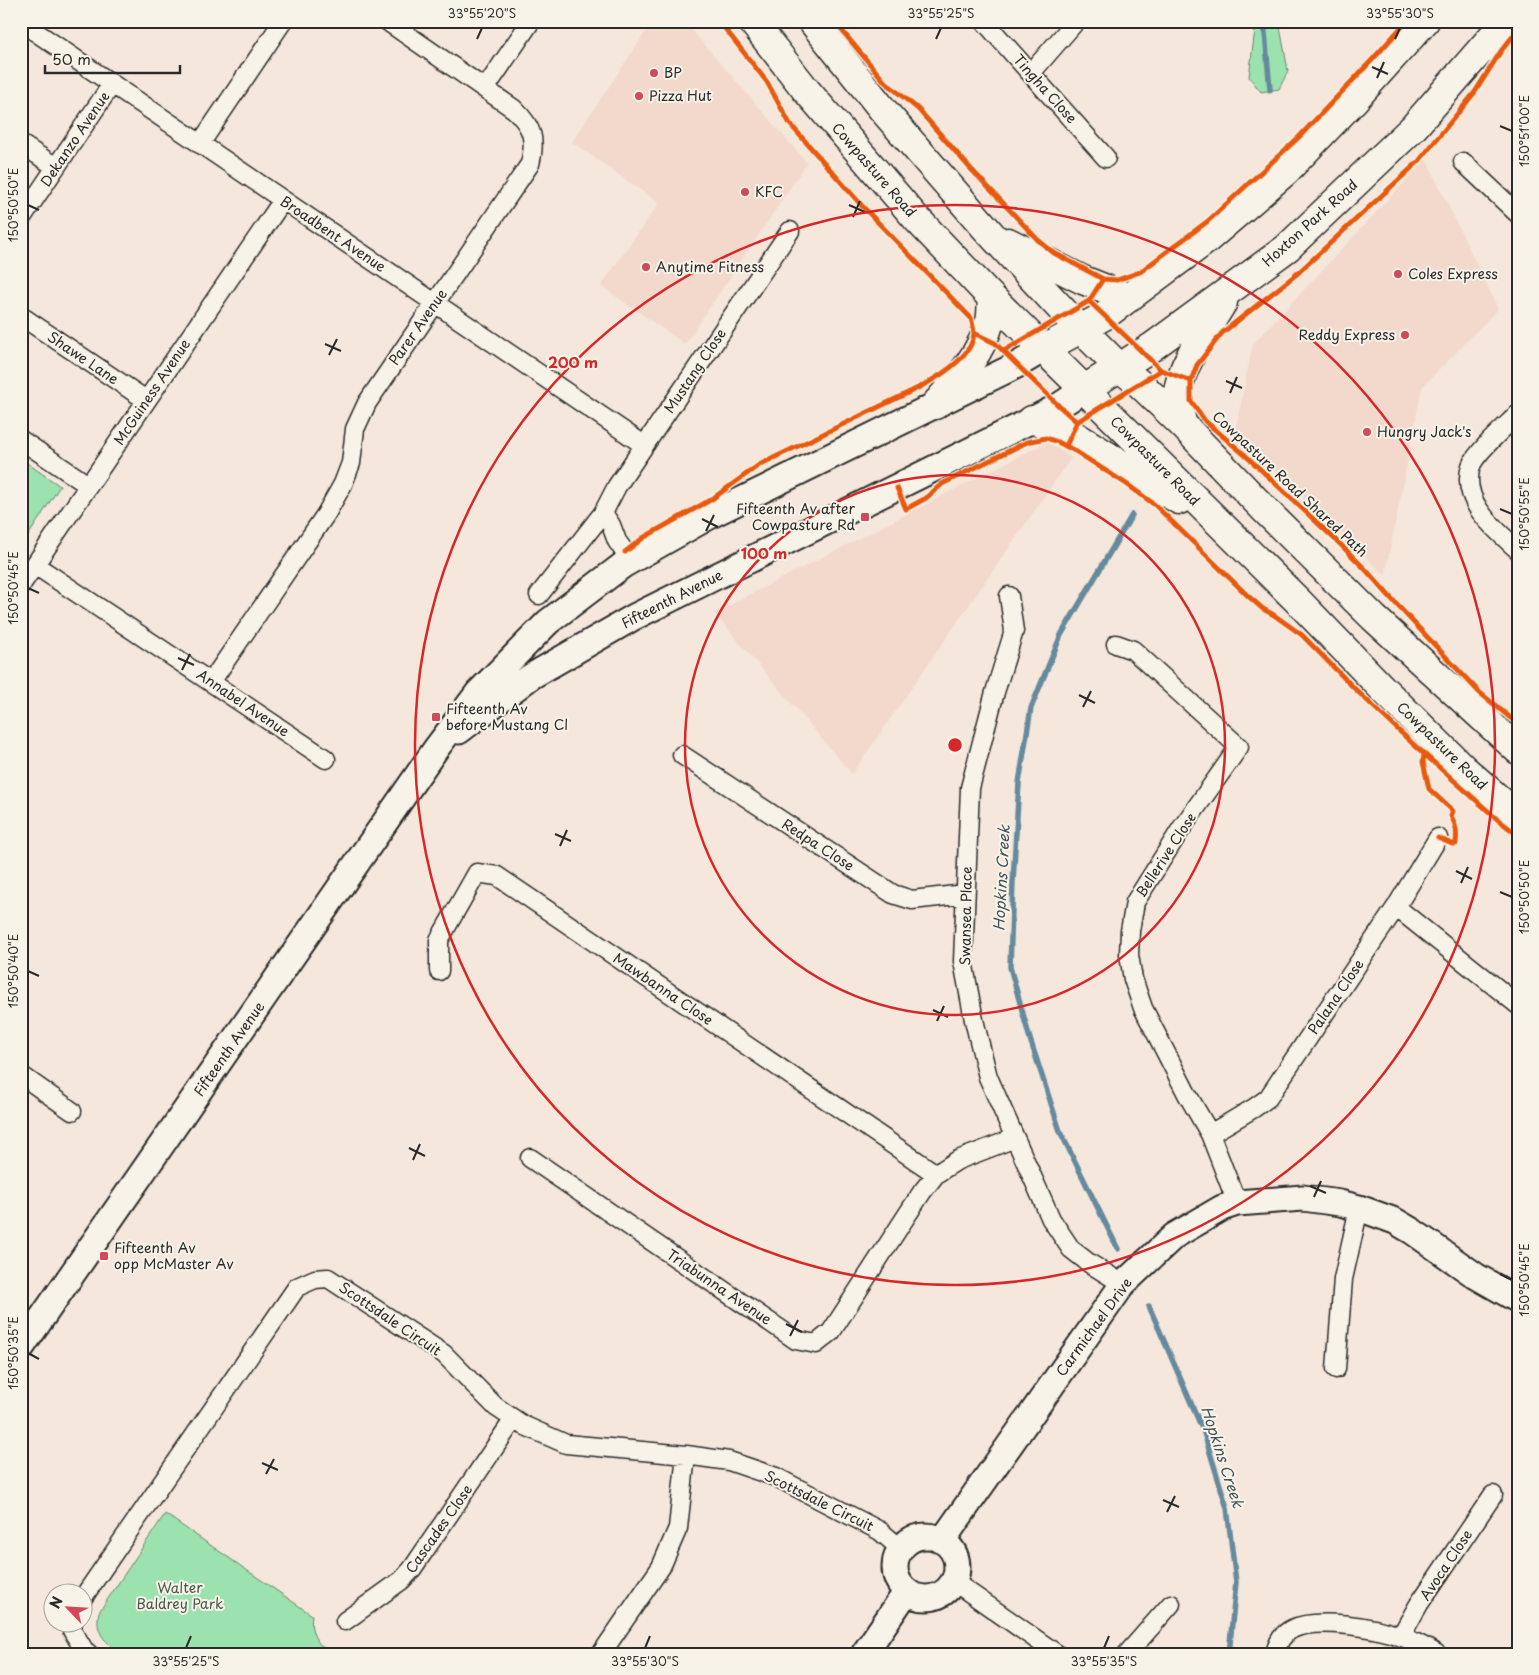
<svg xmlns="http://www.w3.org/2000/svg" width="1539" height="1675" viewBox="0 0 1539 1675" font-family="'Playpen Sans',sans-serif">
  <rect width="100%" height="100%" fill="#f5e7db"/>
  <filter id="ink" filterUnits="userSpaceOnUse"><feTurbulence type="fractalNoise" baseFrequency=".02" numOctaves="2"/><feDisplacementMap in="SourceGraphic" scale="10" xChannelSelector="R" yChannelSelector="G"/><feConvolveMatrix kernelMatrix="1 2 1 2 8 2 1 2 1" color-interpolation-filters="sRGB"/></filter>
  <g filter="url(#ink)">
    <path fill="#f3d8cc" d="M 653,21 L 684,21 L 807,163 L 685,344 L 601,286 L 659,203 L 572,142 Z
      M 1426,159 L 1498,309 L 1422,387 L 1385,575 L 1235,432 L 1253,344 Z
      M 1047,442 L 1071,458 L 852,774 L 714,613 Z"/>
    <path fill="#9ce2af" stroke="#64866d" d="M 1256,21 L 1279,21 L 1288,71 L 1279,89 L 1261,92 L 1249,77 Z
      M 21,459 L 60,486 L 21,547 Z
      M 165,1514 L 312,1615 C 309,1633 318,1648 335,1654 L 122,1654 C 106,1643 94,1633 99,1612 Z"/>
    <g fill="none" stroke-linecap="round" stroke-linejoin="round">
      <path stroke="#658a9e" stroke-width="5.5" d="M 1264,21 L 1270,90
        M 1118,1249 L 1060,1131 L 1030,1039 L 1010,967 L 1013,881 L 1019,783 L 1031,708 L 1061,635 L 1132,515
        M 1149,1306 L 1204,1433 L 1227,1508 L 1236,1582 L 1229,1654"/>
      <defs>
        <path id="street" d="M 984,21 L 1106,158
          M 21,22 L 644,445
          M 1031,73 L 1076,21
          M 485,89 L 531,21
          M 21,144 L 56,167
          M 200,144 L 283,21
          M 1463,162 L 1518,214
          M 21,219 L 112,84
          M 21,316 L 146,400
          M 1518,414 C 1506,426 1476,452 1471,466 C 1460,502 1495,529 1518,550
          M 21,440 L 88,485
          M 603,513 L 611,525 L 617,541 L 631,561
          M 35,565 L 326,759
          M 21,585 L 283,200
          M 539,595 L 603,513 L 617,486 L 790,231
          M 1009,596 L 1014,631 L 995,692 L 970,788 L 963,961 L 974,1020 L 988,1077 L 1051,1219 L 1071,1249 L 1089,1263 L 1123,1284
          M 1116,644 L 1133,650 L 1239,747 L 1181,829 L 1135,902 L 1130,931 L 1129,955 L 1133,979 L 1143,1008 L 1187,1094 L 1210,1134 L 1237,1203
          M 211,682 L 326,514 L 343,484 L 351,463 L 355,429 L 367,403 L 530,164 C 536,140 533,127 514,109 L 387,21
          M 682,755 L 893,894 L 912,900 L 965,894
          M 1396,907 L 1518,1005
          M 439,971 L 439,940 L 477,873 L 497,876 L 936,1174
          M 21,1075 L 72,1111
          M 1210,1134 L 1254,1108 L 1268,1098 L 1396,907 L 1438,838
          M 530,1158 L 796,1340 L 816,1344 L 831,1332 L 922,1192 L 936,1174 L 958,1160 L 1015,1138
          M 1336,1369 L 1343,1279 L 1359,1208
          M 953,1581 L 1057,1654
          M 82,1599 L 297,1287 L 315,1279 L 328,1278 L 444,1354 L 496,1407 L 523,1425 L 566,1444 L 686,1455 L 729,1461 L 776,1477 L 803,1491 L 880,1531 L 901,1549
          M 345,1621 L 402,1580 L 412,1569 L 514,1419
          M 73,1622 L 72,1630 L 84,1650 L 89,1654
          M 1401,1636 L 1419,1604 L 1493,1495
          M 601,1654 L 661,1567 L 678,1528 L 686,1455
          M 1127,1654 L 1171,1604
          M 1275,1654 C 1277,1644 1282,1634 1292,1629 C 1317,1617 1376,1627 1402,1637 C 1414,1641 1425,1647 1437,1654"/>
        <path id="secondary" d="M 459,731 L 530,677 L 634,617 L 1032,420 L 1059,406 L 1083,390
          M 21,1348 L 435,750 L 478,693 L 548,622 L 623,565 L 713,514 L 1017,365 L 1044,349
          M895 1567a31 31 0 1 1 62 0a31 31 0 1 1-62 0Z
          M 942,1541 L 1123,1284 L 1174,1236 L 1222,1208 L 1237,1203 L 1303,1198 L 1340,1203 L 1359,1208 L 1395,1221 L 1412,1231 L 1476,1276 L 1518,1300
          M 864,1654 L 907,1591"/>
        <path id="primary" d="M 752,21 L 806,90 L 915,217 L 992,298 L 1299,602 L 1382,688 L 1464,769 L 1518,816
          M 812,21 L 883,110 L 990,233 L 1066,314 L 1120,368 L 1140,384 L 1182,424 L 1265,510 L 1374,618 L 1518,750
          M 1008,242 L 1083,280 L 1129,298
          M 1044,349 L 1104,316 L 1206,240 L 1285,172 L 1355,99 L 1425,21
          M 1083,390 L 1152,347 L 1287,248 L 1413,128 L 1506,21
          M 935,405 C 957,380 981,355 990,321 C 992,314 991,305 992,298
          M 1032,420 L 1052,425 L 1072,434 L 1179,500
          M 1182,424 C 1181,415 1177,403 1178,393 C 1180,365 1208,327 1223,302"/>
      </defs>
      <use href="#street" stroke="#2b2b2b" stroke-width="21"/>
      <use href="#secondary" stroke="#2b2b2b" stroke-width="29"/>
      <use href="#primary" stroke="#2b2b2b" stroke-width="31"/>
      <use href="#street" stroke="#f7f3e8" stroke-width="18"/>
      <use href="#secondary" stroke="#f7f3e8" stroke-width="25"/>
      <use href="#primary" stroke="#f7f3e8" stroke-width="28"/>
      <defs>
        <path id="cycleway" d="M 834,21 L 885,82 L 918,109 L 970,168 L 1038,240 L 1054,253 L 1103,279 L 1117,280 L 1140,272 L 1208,221 L 1299,137 L 1373,59 L 1407,21
          M 1518,30 L 1501,51 L 1475,92 L 1419,161 L 1298,273 L 1222,333 L 1197,365 L 1191,381 L 1191,401 L 1205,421 L 1245,455 L 1341,545 L 1366,570 L 1399,607 L 1479,692 L 1518,724
          M 1089,301 L 1161,370 L 1191,381
          M 974,333 L 995,343 L 1059,406 L 1077,422
          M 1004,351 L 1089,301 L 1103,279
          M 1066,446 L 1077,422 L 1161,370
          M 897,488 L 906,509 L 926,498 L 942,484 L 1027,442 L 1046,438 L 1058,442 L 1075,451 L 1128,485 L 1155,505 L 1247,595 L 1263,609 L 1274,615 L 1302,635 L 1355,689 L 1412,743 L 1497,819 L 1518,835
          M 625,552 L 643,538 L 712,499 L 759,465 L 918,388 C 937,378 972,358 974,334 C 974,329 972,323 971,318 L 863,207 L 790,124 L 767,82 L 719,21
          M 1423,752 L 1424,754 L 1423,762 L 1429,789 L 1453,811 L 1451,816 C 1457,826 1457,833 1456,844 L 1452,844 L 1438,838"/>
      </defs>
      <use href="#cycleway" stroke="#f7f3e8" stroke-width="8"/>
      <use href="#cycleway" stroke="#e8590c" stroke-width="5"/>
    </g>
  </g>
  <path fill="none" stroke="#2b2b2b" stroke-width="2" d="M 477,39 L 482,28M 936,39 L 941,28M 1395,39 L 1400,28M 1372,67 L 1388,74M 1377,78 L 1384,62M 1500,126 L 1512,131M 28,205 L 39,210M 849,205 L 865,212M 853,217 L 860,201M 325,344 L 341,351M 329,355 L 337,339M 1226,381 L 1242,388M 1230,393 L 1237,377M 1500,509 L 1512,514M 702,519 L 718,527M 706,531 L 714,515M 28,588 L 39,593M 178,658 L 194,665M 182,670 L 190,654M 1079,695 L 1095,703M 1083,707 L 1091,691M 555,834 L 571,841M 560,846 L 567,830M 1456,871 L 1472,879M 1461,883 L 1468,867M 1500,892 L 1512,897M 28,971 L 39,976M 933,1010 L 948,1017M 937,1021 L 944,1006M 409,1148 L 425,1156M 413,1160 L 420,1144M 1310,1186 L 1326,1193M 1314,1197 L 1321,1181M 1500,1274 L 1512,1280M 786,1324 L 802,1332M 790,1336 L 798,1320M 28,1353 L 39,1359M 262,1463 L 278,1470M 266,1474 L 274,1459M 1163,1500 L 1179,1507M 1167,1512 L 1175,1496M 186,1648 L 191,1636M 645,1648 L 650,1636M 1104,1648 L 1109,1636"/>
  <g fill="none" stroke="#d62828" stroke-width="2.5">
    <circle cx="955" cy="745" r="270"/>
    <circle cx="955" cy="745" r="540"/>
  </g>
  <g fill="#d1495b" stroke="#f7f3e8" stroke-width="2">
    <circle cx="654" cy="73" r="5"/>
    <circle cx="639" cy="96" r="5"/>
    <circle cx="745" cy="192" r="5"/>
    <circle cx="646" cy="267" r="5"/>
    <circle cx="1398" cy="274" r="5"/>
    <circle cx="1405" cy="335" r="5"/>
    <circle cx="1367" cy="432" r="5"/>
    <rect x="860" y="512" width="10" height="10" rx="2.5"/>
    <rect x="431" y="712" width="10" height="10" rx="2.5"/>
    <rect x="99" y="1251" width="10" height="10" rx="2.5"/>
  </g>
  <g text-anchor="middle" stroke-width="4" stroke-linejoin="round" paint-order="stroke">
    <g font-size="14" fill="#2b2b2b" stroke="#f7f3e8" text-anchor="start">
      <text x="664" y="78">BP</text>
      <text x="649" y="101">Pizza Hut</text>
      <text x="755" y="197">KFC</text>
      <text x="656" y="272">Anytime Fitness</text>
      <text x="1408" y="279">Coles Express</text>
      <text x="1395" y="340" text-anchor="end">Reddy Express</text>
      <text x="1377" y="437">Hungry Jack's</text>
      <text x="855" y="514" text-anchor="end">Fifteenth Av after<tspan x="855" dy="16">Cowpasture Rd</tspan></text>
      <text x="446" y="714">Fifteenth Av<tspan x="446" dy="16">before Mustang Cl</tspan></text>
      <text x="114" y="1253">Fifteenth Av<tspan x="114" dy="16">opp McMaster Av</tspan></text>
    </g>
    <g font-size="14" fill="#2b2b2b" stroke="#f7f3e8">
      <text transform="translate(1045 89) rotate(48)" y="5">Tingha Close</text>
      <text transform="translate(75 139) rotate(-56)" y="5">Dekanzo Avenue</text>
      <text transform="translate(874 170) rotate(49)" y="5">Cowpasture Road</text>
      <text transform="translate(1310 223) rotate(-42)" y="5">Hoxton Park Road</text>
      <text transform="translate(333 234) rotate(34)" y="5">Broadbent Avenue</text>
      <text transform="translate(418 327) rotate(-55)" y="5">Parer Avenue</text>
      <text transform="translate(83 358) rotate(34)" y="5">Shawe Lane</text>
      <text transform="translate(695 371) rotate(-56)" y="5">Mustang Close</text>
      <text transform="translate(152 392) rotate(-56)" y="5">McGuiness Avenue</text>
      <text transform="translate(1155 461) rotate(45)" y="5">Cowpasture Road</text>
      <text transform="translate(1290 484) rotate(43)" y="5">Cowpasture Road Shared Path</text>
      <text transform="translate(672 599) rotate(-27)" y="5">Fifteenth Avenue</text>
      <text transform="translate(243 703) rotate(34)" y="5">Annabel Avenue</text>
      <text transform="translate(1442 746) rotate(44)" y="5">Cowpasture Road</text>
      <text transform="translate(818 845) rotate(33)" y="5">Redpa Close</text>
      <text transform="translate(1166 855) rotate(-57)" y="5">Bellerive Close</text>
      <text transform="translate(966 916) rotate(-89)" y="5">Swansea Place</text>
      <text transform="translate(663 989) rotate(34)" y="5">Mawbanna Close</text>
      <text transform="translate(1336 997) rotate(-56)" y="5">Palana Close</text>
      <text transform="translate(229 1049) rotate(-55)" y="5">Fifteenth Avenue</text>
      <text transform="translate(719 1287) rotate(34)" y="5">Triabunna Avenue</text>
      <text transform="translate(390 1319) rotate(34)" y="5">Scottsdale Circuit</text>
      <text transform="translate(1094 1327) rotate(-54)" y="5">Carmichael Drive</text>
      <text transform="translate(819 1501) rotate(26)" y="5">Scottsdale Circuit</text>
      <text transform="translate(439 1529) rotate(-55)" y="5">Cascades Close</text>
      <text transform="translate(1446 1565) rotate(-56)" y="5">Avoca Close</text>
    </g>
    <g font-size="14" fill="#47594c" stroke="#f7f3e8">
      <text x="180" y="1593">Walter<tspan x="180" dy="16">Baldrey Park</tspan></text>
    </g>
    <g font-size="15" font-style="italic" fill="#43535b" stroke="#f7f3e8">
      <text transform="translate(1002 878) rotate(-87)" y="5">Hopkins Creek</text>
      <text transform="translate(1222 1457) rotate(72)" y="5">Hopkins Creek</text>
    </g>
  </g>
  <circle cx="955" cy="745" r="8" fill="#d62828" stroke="#f7f3e8" stroke-width="2.5"/>
  <g font-size="15" text-anchor="middle" font-weight="bold" fill="#d62828" stroke="#f7f3e8" stroke-width="4" stroke-linejoin="round" paint-order="stroke">
    <text x="573" y="368">200 m</text>
    <text x="764" y="559">100 m</text>
  </g>
  <rect width="1539" height="1675" fill="none" stroke="#f7f3e8" stroke-width="55"/>
  <g transform="translate(68 1608) rotate(295)"><circle r="24" fill="#f7f3e8" stroke="#a5a39c"/>
  <path d="M0-4L9 19L0 12L-9 19Z" fill="#d1495b"/>
  <text y="-8" font-size="14" font-weight="bold" text-anchor="middle" fill="#2b2b2b">N</text>
  </g>
  <path d="M45 65v8h135v-8" fill="none" stroke="#2b2b2b" stroke-width="2.5"/>
  <text x="52" y="65" font-size="15" fill="#2b2b2b" stroke="#f7f3e8" stroke-width="4" paint-order="stroke">50 m</text>
  <rect x="28" y="28" width="1484" height="1620" fill="none" stroke="#2b2b2b" stroke-width="2"/>
  <g font-size="12" text-anchor="middle" fill="#2b2b2b">
    <text x="482" y="18">33°55'20"S</text>
    <text x="941" y="18">33°55'25"S</text>
    <text x="1400" y="18">33°55'30"S</text>
    <text transform="translate(1525 131) rotate(-90)" y="4">150°51'00"E</text>
    <text transform="translate(14 205) rotate(-90)" y="4">150°50'50"E</text>
    <text transform="translate(1525 514) rotate(-90)" y="4">150°50'55"E</text>
    <text transform="translate(14 588) rotate(-90)" y="4">150°50'45"E</text>
    <text transform="translate(1525 897) rotate(-90)" y="4">150°50'50"E</text>
    <text transform="translate(14 971) rotate(-90)" y="4">150°50'40"E</text>
    <text transform="translate(1525 1280) rotate(-90)" y="4">150°50'45"E</text>
    <text transform="translate(14 1353) rotate(-90)" y="4">150°50'35"E</text>
    <text x="186" y="1666">33°55'25"S</text>
    <text x="645" y="1666">33°55'30"S</text>
    <text x="1104" y="1666">33°55'35"S</text>
  </g>
</svg>
